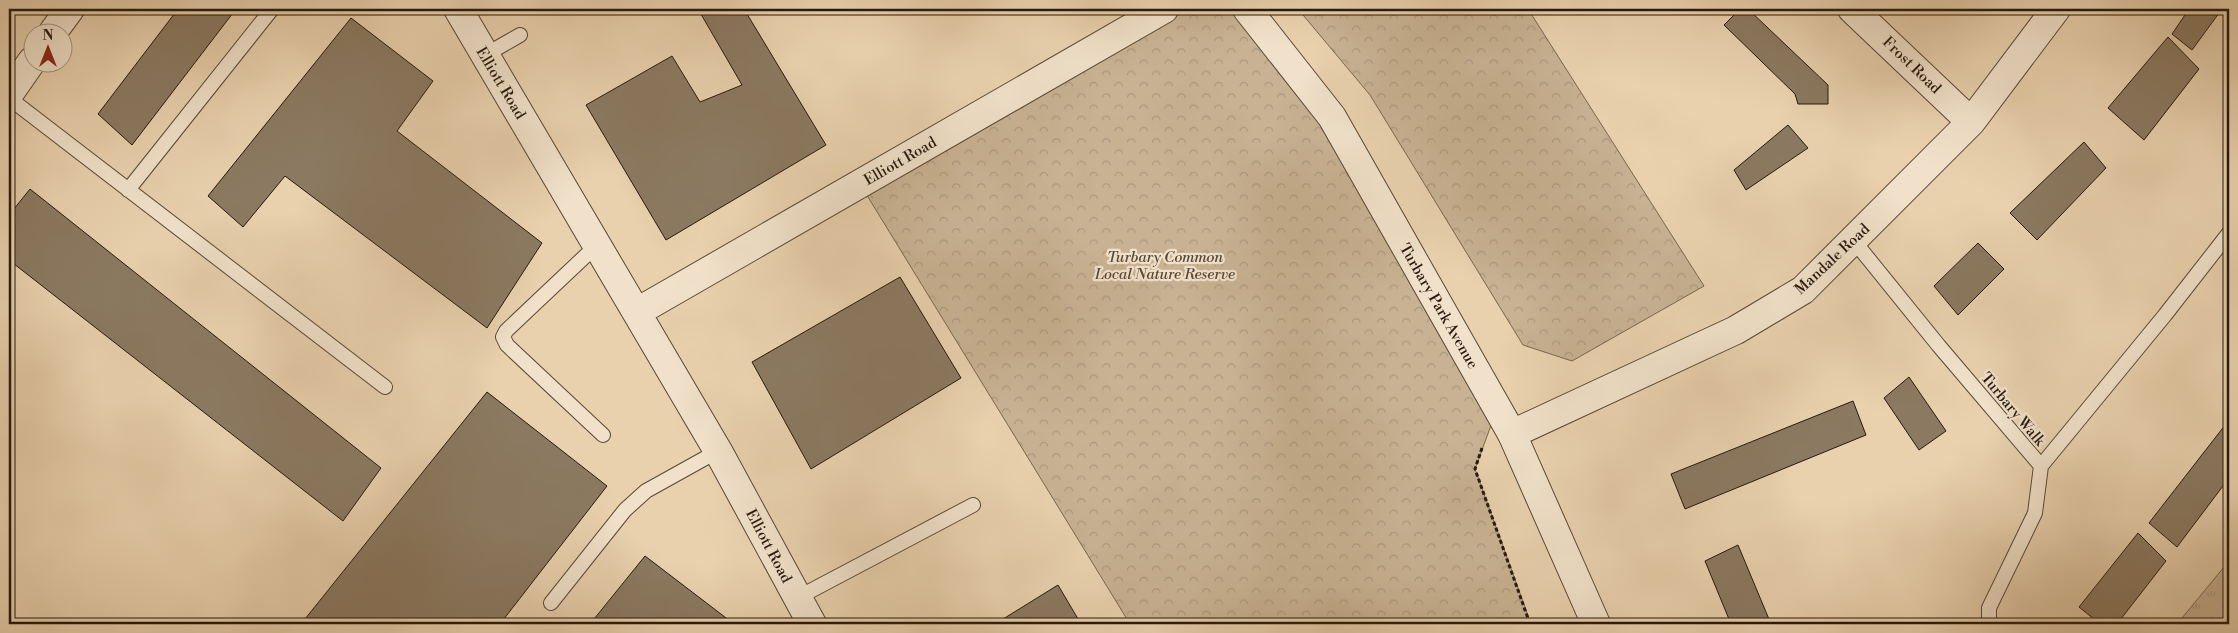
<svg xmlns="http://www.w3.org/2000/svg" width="2238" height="633" viewBox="0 0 2238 633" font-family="'Libre Bodoni',serif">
  <defs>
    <pattern id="grass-tufts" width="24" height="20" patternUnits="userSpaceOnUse" patternTransform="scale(1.25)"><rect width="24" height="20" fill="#c8b293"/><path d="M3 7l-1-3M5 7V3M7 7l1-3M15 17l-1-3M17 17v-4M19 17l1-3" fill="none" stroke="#ac987e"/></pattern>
    <pattern id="park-crowns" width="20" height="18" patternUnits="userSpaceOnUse" patternTransform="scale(1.25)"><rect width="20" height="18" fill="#c8b293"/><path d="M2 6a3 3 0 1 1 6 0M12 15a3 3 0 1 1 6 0" fill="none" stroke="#ac987e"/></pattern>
  </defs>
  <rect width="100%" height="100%" fill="#e9d1ae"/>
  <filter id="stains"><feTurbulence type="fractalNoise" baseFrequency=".004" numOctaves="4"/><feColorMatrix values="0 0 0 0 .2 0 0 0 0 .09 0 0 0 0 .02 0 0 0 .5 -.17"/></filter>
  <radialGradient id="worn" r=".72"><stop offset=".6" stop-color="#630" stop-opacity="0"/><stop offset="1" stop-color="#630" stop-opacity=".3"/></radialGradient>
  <path fill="url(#grass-tufts)" stroke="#776650" d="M 2229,561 L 2229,624 L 2177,624 Z"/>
  <path fill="url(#park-crowns)" stroke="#776650" d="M 1164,9 L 1247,9 L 1332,117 L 1497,409 L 1475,469 L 1531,624 L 1130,624 L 860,184 Z
    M 1298,9 L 1528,9 L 1704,286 L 1572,361 L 1523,345 L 1370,95 Z"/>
  <path fill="#8b7961" stroke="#26190e" d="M 178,9 L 236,9 L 132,145 L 98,114 Z
    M 698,9 L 744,9 L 826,145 L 666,240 L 586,105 L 672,56 L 700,102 L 742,85 Z
    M 1740,9 L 1748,9 L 1828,85 L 1828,104 L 1798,104 L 1795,94 L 1724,25 Z
    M 2189,9 L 2222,9 L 2192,50 L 2172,34 Z
    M 351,18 L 433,81 L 397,131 L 542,243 L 487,328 L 285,176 L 243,227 L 208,196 Z
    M 2168,37 L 2199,69 L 2144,140 L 2108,108 Z
    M 1788,125 L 1808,148 L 1746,190 L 1734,170 Z
    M 2084,142 L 2106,168 L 2037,240 L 2010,213 Z
    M 30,189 L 381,468 L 343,521 L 9,260 L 9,215 Z
    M 1978,243 L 2004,269 L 1958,315 L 1934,286 Z
    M 900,277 L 961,378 L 811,469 L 752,362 Z
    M 1909,377 L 1946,431 L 1919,450 L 1884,398 Z
    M 487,392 L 607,486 L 500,624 L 301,624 Z
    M 1853,401 L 1866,435 L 1685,509 L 1671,474 Z
    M 2229,420 L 2229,478 L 2177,547 L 2149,523 Z
    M 2138,533 L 2166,561 L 2117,624 L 2100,624 L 2079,607 Z
    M 1738,545 L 1771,624 L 1731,624 L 1705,561 Z
    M 645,556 L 734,624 L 590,624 Z
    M 1058,585 L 1081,624 L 995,624 Z"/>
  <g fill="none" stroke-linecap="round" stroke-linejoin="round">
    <defs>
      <path id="service" d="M 485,55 L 520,35
        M 9,98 L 385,387
        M 128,190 L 272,9
        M 1854,241 L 1939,346 L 2041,466 L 2035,513 L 1989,608 L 1989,624
        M 597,245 L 506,331 L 503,337 L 507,345 L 603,435
        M 2041,466 L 2165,315 L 2229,233
        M 797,598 L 973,505
        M 551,603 L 625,510 L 646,491 L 718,451"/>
      <path id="minor" d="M 458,9 L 718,451 L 812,624
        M 1852,9 L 1971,122
        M 53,32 L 70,9
        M 9,94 L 32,61
        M 637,312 L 1164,9
        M 1512,434 L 1736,330 L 1803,290 L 1971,122 L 2056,9"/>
      <path id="tertiary" d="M 1247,9 L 1332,117 L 1512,434 L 1596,624"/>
    </defs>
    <use href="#service" stroke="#574736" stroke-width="16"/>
    <use href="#minor" stroke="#574736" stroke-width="30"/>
    <use href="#tertiary" stroke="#574736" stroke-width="30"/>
    <path stroke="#26190e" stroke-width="3" stroke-dasharray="4 2.5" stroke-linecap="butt" d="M 1482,448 L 1475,469 L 1530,624"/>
    <use href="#service" stroke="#f1e1ca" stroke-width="14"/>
    <use href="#minor" stroke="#f1e1ca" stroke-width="28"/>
    <use href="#tertiary" stroke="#f1e1ca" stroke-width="28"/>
  </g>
  <g text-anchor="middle" stroke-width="4.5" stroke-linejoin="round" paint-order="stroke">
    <g font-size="15" fill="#26190e" stroke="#f1e1ca">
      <text transform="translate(1912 65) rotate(44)" y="5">Frost Road</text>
      <text transform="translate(501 83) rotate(59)" y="5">Elliott Road</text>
      <text transform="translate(900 161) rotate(-30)" y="5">Elliott Road</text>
      <text transform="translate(1832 259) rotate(-43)" y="5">Mandale Road</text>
      <text transform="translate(1439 306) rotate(60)" y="5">Turbary Park Avenue</text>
      <text transform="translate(2013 409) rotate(50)" y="5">Turbary Walk</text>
      <text transform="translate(769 546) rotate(62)" y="5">Elliott Road</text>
    </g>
    <g font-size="15" font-style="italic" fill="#574736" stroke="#f1e1ca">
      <text x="1165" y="262">Turbary Common<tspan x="1165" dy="17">Local Nature Reserve</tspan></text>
    </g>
  </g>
  <rect width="2238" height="633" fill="none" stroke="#e9d1ae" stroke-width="30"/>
  <rect x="10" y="10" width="2218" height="613" fill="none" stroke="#26190e" stroke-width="2.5"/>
  <rect x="15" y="15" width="2208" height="603" fill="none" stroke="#26190e"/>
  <g transform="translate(48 48)"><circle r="24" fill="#f1e1ca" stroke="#a0917f"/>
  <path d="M0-4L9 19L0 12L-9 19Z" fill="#8f2418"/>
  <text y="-8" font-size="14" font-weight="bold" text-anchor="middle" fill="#26190e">N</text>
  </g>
  <rect width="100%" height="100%" filter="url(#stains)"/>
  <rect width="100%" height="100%" fill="url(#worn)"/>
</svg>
